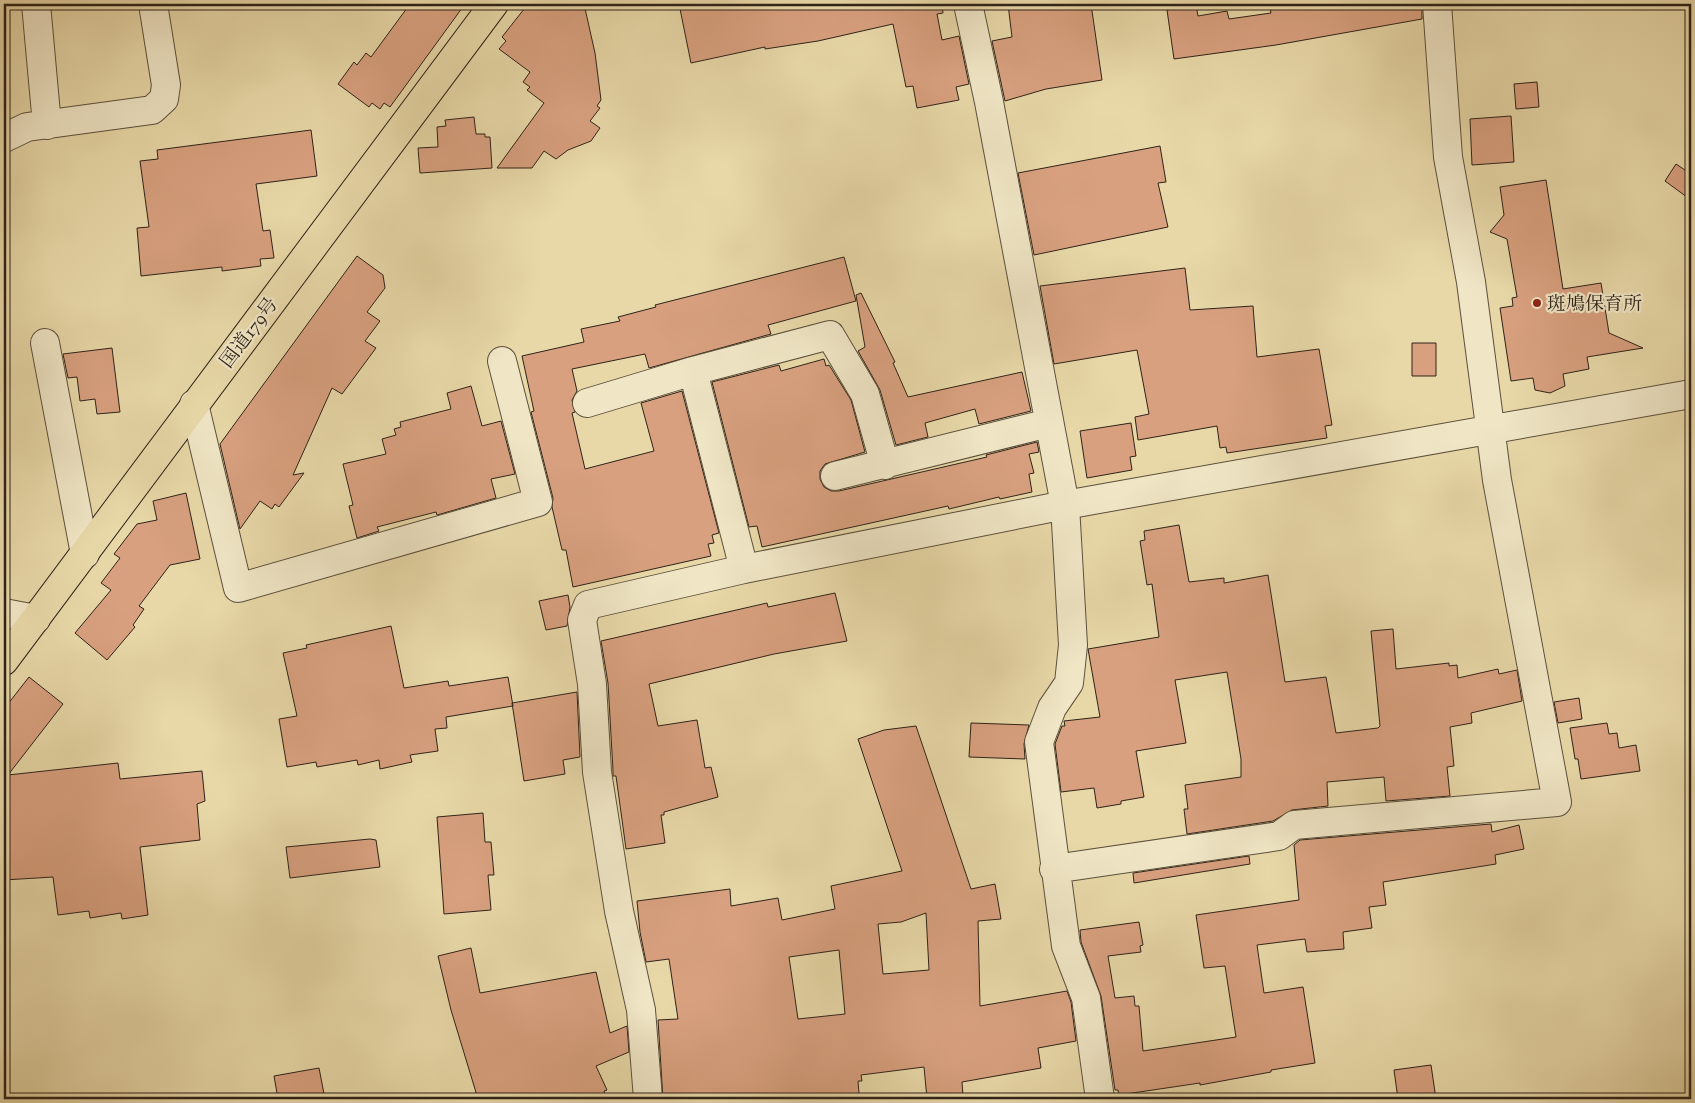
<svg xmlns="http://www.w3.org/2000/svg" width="1695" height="1103" viewBox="0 0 1695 1103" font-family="'Sorts Mill Goudy','Noto Serif JP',serif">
  <rect width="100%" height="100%" fill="#e8d8a8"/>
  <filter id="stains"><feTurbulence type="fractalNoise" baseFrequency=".004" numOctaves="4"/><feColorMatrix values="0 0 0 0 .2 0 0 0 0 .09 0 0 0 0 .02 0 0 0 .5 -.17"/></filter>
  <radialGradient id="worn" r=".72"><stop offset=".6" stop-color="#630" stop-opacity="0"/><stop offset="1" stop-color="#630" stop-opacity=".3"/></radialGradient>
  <path fill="#d8a07f" stroke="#2e2318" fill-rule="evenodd" d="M 410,4 L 465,4 L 390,107 L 384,103 L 380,109 L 372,103 L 369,107 L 338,84 L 354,62 L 357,65 L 366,53 L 371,57 Z
    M 528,4 L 584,4 L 595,53 L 601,100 L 597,106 L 600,108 L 590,121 L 600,128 L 591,141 L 568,150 L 556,159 L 544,151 L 532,168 L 497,168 L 544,103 L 527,90 L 530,87 L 523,82 L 530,72 L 499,49 L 506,41 L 502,37 Z
    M 679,4 L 942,4 L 943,13 L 937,14 L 942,40 L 959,36 L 969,84 L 956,87 L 959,100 L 917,108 L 913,86 L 906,87 L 893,24 L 818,41 L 765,49 L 765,47 L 691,63 Z
    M 1008,4 L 1091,4 L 1102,80 L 1046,89 L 1005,101 L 992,41 L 1012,37 Z
    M 1269,4 L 1422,4 L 1422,19 L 1276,45 L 1174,59 L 1167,10 L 1196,5 L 1198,16 L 1227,11 L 1229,19 L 1271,13 Z
    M 1537,82 L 1539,107 L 1516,109 L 1514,84 Z
    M 1511,116 L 1514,162 L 1472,165 L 1470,119 Z
    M 474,117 L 476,134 L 485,134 L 485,137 L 490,137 L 492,168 L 420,173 L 418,148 L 438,147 L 437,127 L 446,126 L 445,120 Z
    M 311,130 L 317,176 L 256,184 L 263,231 L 270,230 L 274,258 L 260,259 L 261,266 L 222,271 L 222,267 L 141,276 L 137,228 L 149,227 L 140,161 L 158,159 L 157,150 Z
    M 1160,146 L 1166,182 L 1158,183 L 1168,227 L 1034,255 L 1018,173 Z
    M 1676,164 L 1691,174 L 1691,200 L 1665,181 Z
    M 1546,180 L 1563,289 L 1601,283 L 1609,333 L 1643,348 L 1587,357 L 1589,369 L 1563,374 L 1565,386 L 1550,393 L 1535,390 L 1533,378 L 1511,381 L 1500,308 L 1513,306 L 1512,298 L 1517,297 L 1507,239 L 1490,232 L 1504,215 L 1500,187 Z
    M 357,256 L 383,275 L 385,288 L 367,312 L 380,321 L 365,341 L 376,348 L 342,394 L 332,388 L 293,475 L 304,473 L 279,507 L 275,504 L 272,509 L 260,501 L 240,529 L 220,444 Z
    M 844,257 L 856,301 L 768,325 L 771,334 L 649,368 L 645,354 L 572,369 L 577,391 L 572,400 L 575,412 L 572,413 L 585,469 L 654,451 L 641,403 L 682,391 L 719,533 L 712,535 L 714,543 L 708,544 L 711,556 L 573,587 L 566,550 L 562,550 L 552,507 L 553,498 L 531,412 L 534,411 L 522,356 L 584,342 L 581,329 L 620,321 L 618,317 L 656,307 L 655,305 Z
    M 1185,268 L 1190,310 L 1253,306 L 1257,357 L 1319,349 L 1332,425 L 1325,426 L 1327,438 L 1227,453 L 1226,447 L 1220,448 L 1217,426 L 1138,440 L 1135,417 L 1149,414 L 1137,350 L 1054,364 L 1040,286 Z
    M 861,293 L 895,362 L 893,363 L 908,397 L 1022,372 L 1031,411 L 979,424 L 975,409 L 925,423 L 928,437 L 896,445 L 880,390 L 858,351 L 865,347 L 856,295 Z
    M 1412,343 L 1436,343 L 1436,376 L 1412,376 Z
    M 112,348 L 120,412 L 97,414 L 95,399 L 80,401 L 77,377 L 68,378 L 63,354 Z
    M 824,359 L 826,366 L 829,365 L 851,400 L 865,452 L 825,464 L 820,471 L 820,479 L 824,487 L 831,491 L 839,491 L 987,457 L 986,455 L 1037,442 L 1039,452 L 1029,454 L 1034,473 L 1029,474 L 1032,492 L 1000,499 L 999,497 L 949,509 L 948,506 L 762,547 L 757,526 L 749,527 L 712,382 L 779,365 L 781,371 Z
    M 471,386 L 482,426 L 501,421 L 515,474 L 491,479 L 496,498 L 437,515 L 436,512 L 377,527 L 379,531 L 357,538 L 349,506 L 353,505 L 343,464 L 386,454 L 382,439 L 396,435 L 394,429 L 401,427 L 400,422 L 451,409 L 447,393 Z
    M 1131,423 L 1136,456 L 1130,457 L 1132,470 L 1087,478 L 1080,431 Z
    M 186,493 L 200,559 L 170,565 L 139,606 L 144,609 L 133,625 L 135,627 L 107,660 L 75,633 L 111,590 L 101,583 L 120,558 L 114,554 L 137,524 L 157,520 L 153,501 Z
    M 1179,525 L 1189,582 L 1224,578 L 1224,583 L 1268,575 L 1285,682 L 1326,677 L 1336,733 L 1378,728 L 1380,726 L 1371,631 L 1393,629 L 1396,669 L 1449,663 L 1449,666 L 1457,665 L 1458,678 L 1498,669 L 1499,674 L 1517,670 L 1522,701 L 1471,713 L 1472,723 L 1450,727 L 1454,766 L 1447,767 L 1450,796 L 1386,801 L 1384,777 L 1327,782 L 1328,806 L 1292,810 L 1273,821 L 1187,834 L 1184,809 L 1188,809 L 1185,785 L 1241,777 L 1241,759 L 1227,672 L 1175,680 L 1186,743 L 1136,751 L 1144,797 L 1121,801 L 1121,804 L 1097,808 L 1094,788 L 1061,792 L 1055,744 L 1062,726 L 1065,726 L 1064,721 L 1100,717 L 1088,649 L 1159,637 L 1152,584 L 1147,585 L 1140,541 L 1145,540 L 1144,531 Z
    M 835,593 L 847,641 L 774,654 L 649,684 L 658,726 L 697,720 L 705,768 L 711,767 L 718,797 L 664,812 L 664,815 L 661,815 L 665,843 L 626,849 L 616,776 L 613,776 L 613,770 L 608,683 L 601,641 L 767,603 L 768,607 Z
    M 568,595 L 570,607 L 567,626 L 546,630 L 539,601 Z
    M 391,626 L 404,688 L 448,681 L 449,686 L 508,677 L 513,706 L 446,717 L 447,728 L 435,729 L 438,751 L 410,755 L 412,762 L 380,769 L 379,760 L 358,765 L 357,760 L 317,767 L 316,762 L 287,767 L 279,719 L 297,716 L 283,653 L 307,648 L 306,645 Z
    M 29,677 L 63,704 L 8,775 L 118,763 L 120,779 L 202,771 L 205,801 L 197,804 L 200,840 L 140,847 L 148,915 L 122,919 L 121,913 L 90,918 L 89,911 L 58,915 L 53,877 L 4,880 L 4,709 Z
    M 577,692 L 580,757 L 563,760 L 565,774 L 524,781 L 512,703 Z
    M 1579,698 L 1582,719 L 1558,723 L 1554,702 Z
    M 971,723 L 1029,725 L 1024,744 L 1025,759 L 969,757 Z
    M 1607,723 L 1609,734 L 1617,733 L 1619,748 L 1636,745 L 1640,771 L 1581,779 L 1578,759 L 1575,759 L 1570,728 Z
    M 916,726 L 971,889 L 995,884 L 1001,919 L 978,921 L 980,1006 L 1067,991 L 1071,1002 L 1076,1041 L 1038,1048 L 1041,1068 L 962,1082 L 963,1096 L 927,1099 L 924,1067 L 861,1075 L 862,1081 L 858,1081 L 859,1094 L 853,1095 L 853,1099 L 663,1099 L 658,1020 L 678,1019 L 669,959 L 646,962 L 640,932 L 637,901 L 730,889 L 731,906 L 778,898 L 782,920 L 835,909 L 831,886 L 902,871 L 858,739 L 884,730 ZM 926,913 L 929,970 L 883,974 L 878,924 L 901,922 ZM 839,950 L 845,1014 L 798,1019 L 789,957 Z
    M 483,813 L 485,842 L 491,842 L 494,875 L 488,875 L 491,910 L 444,914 L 437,817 Z
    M 1491,824 L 1492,832 L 1519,825 L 1524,849 L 1495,855 L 1496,864 L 1383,882 L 1386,905 L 1369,907 L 1372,928 L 1343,932 L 1344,949 L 1307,952 L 1305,939 L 1257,945 L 1264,993 L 1303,987 L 1315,1063 L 1271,1070 L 1271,1072 L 1200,1085 L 1200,1083 L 1119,1095 L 1118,1090 L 1115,1090 L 1101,996 L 1081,942 L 1080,930 L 1139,922 L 1143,945 L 1140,946 L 1141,952 L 1108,956 L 1115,998 L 1134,996 L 1135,1006 L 1139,1006 L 1143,1051 L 1236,1037 L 1225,966 L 1204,968 L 1196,915 L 1299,900 L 1294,845 L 1300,840 Z
    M 370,839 L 376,840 L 380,867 L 290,878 L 286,847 Z
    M 1249,856 L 1250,864 L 1134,883 L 1133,873 Z
    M 471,948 L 480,993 L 596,972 L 610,1033 L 627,1026 L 629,1052 L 596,1066 L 607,1090 L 604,1091 L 607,1099 L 478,1099 L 451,1010 L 438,956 Z
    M 1431,1065 L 1436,1099 L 1398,1099 L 1394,1070 Z
    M 319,1068 L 325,1099 L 278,1099 L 274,1076 Z"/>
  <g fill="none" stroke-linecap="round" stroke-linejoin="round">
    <defs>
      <path id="street" d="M 36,4 L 47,125
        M 968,4 L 989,102 L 1065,505 L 1073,645 L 1069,683 L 1052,708 L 1039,742 L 1066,946 L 1086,998 L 1100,1099
        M 4,138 L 27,127 L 152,110 L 164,99 L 166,85 L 153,4
        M 45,343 L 85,554
        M 693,371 L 744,569
        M 587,403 L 693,371 L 830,335 L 865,394 L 885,465
        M 194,404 L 238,588 L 538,502 L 502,361
        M 835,476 L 1049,423
        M 4,613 L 36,619
        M 1054,869 L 1279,836 L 1294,825 L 1557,802 L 1497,480 L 1471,282 L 1448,157 L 1437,4
        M 648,1099 L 641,1010 L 619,911 L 597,772 L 592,684 L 582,620 L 588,605 L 744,569 L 1065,505 L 1691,394"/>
      <path id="highway" d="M 4,661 L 494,4"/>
    </defs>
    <use href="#street" stroke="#5c503c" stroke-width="30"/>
    <use href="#highway" stroke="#2e2318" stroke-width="30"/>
    <use href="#street" stroke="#f0e6c6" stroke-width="28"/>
    <use href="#highway" stroke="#e8d8a8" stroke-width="28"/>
  </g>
  <circle fill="#8f2418" stroke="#f0e6c6" stroke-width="2" cx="1537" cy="303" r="5"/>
  <g text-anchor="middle" stroke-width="4.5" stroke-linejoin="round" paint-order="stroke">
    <g font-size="19" fill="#2e2318" stroke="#f0e6c6" text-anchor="start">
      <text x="1547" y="310">斑鳩保育所</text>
    </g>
    <g font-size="19" fill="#2e2318" stroke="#f0e6c6">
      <text transform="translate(248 332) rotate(-53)" y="7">国道179号</text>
    </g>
  </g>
  <rect width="1695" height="1103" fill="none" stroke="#e8d8a8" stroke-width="20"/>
  <rect x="5" y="5" width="1685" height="1093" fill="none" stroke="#2e2318" stroke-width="2.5"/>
  <rect x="10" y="10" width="1675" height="1083" fill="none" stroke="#2e2318"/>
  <rect width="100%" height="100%" filter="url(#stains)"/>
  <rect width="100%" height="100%" fill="url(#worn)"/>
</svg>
